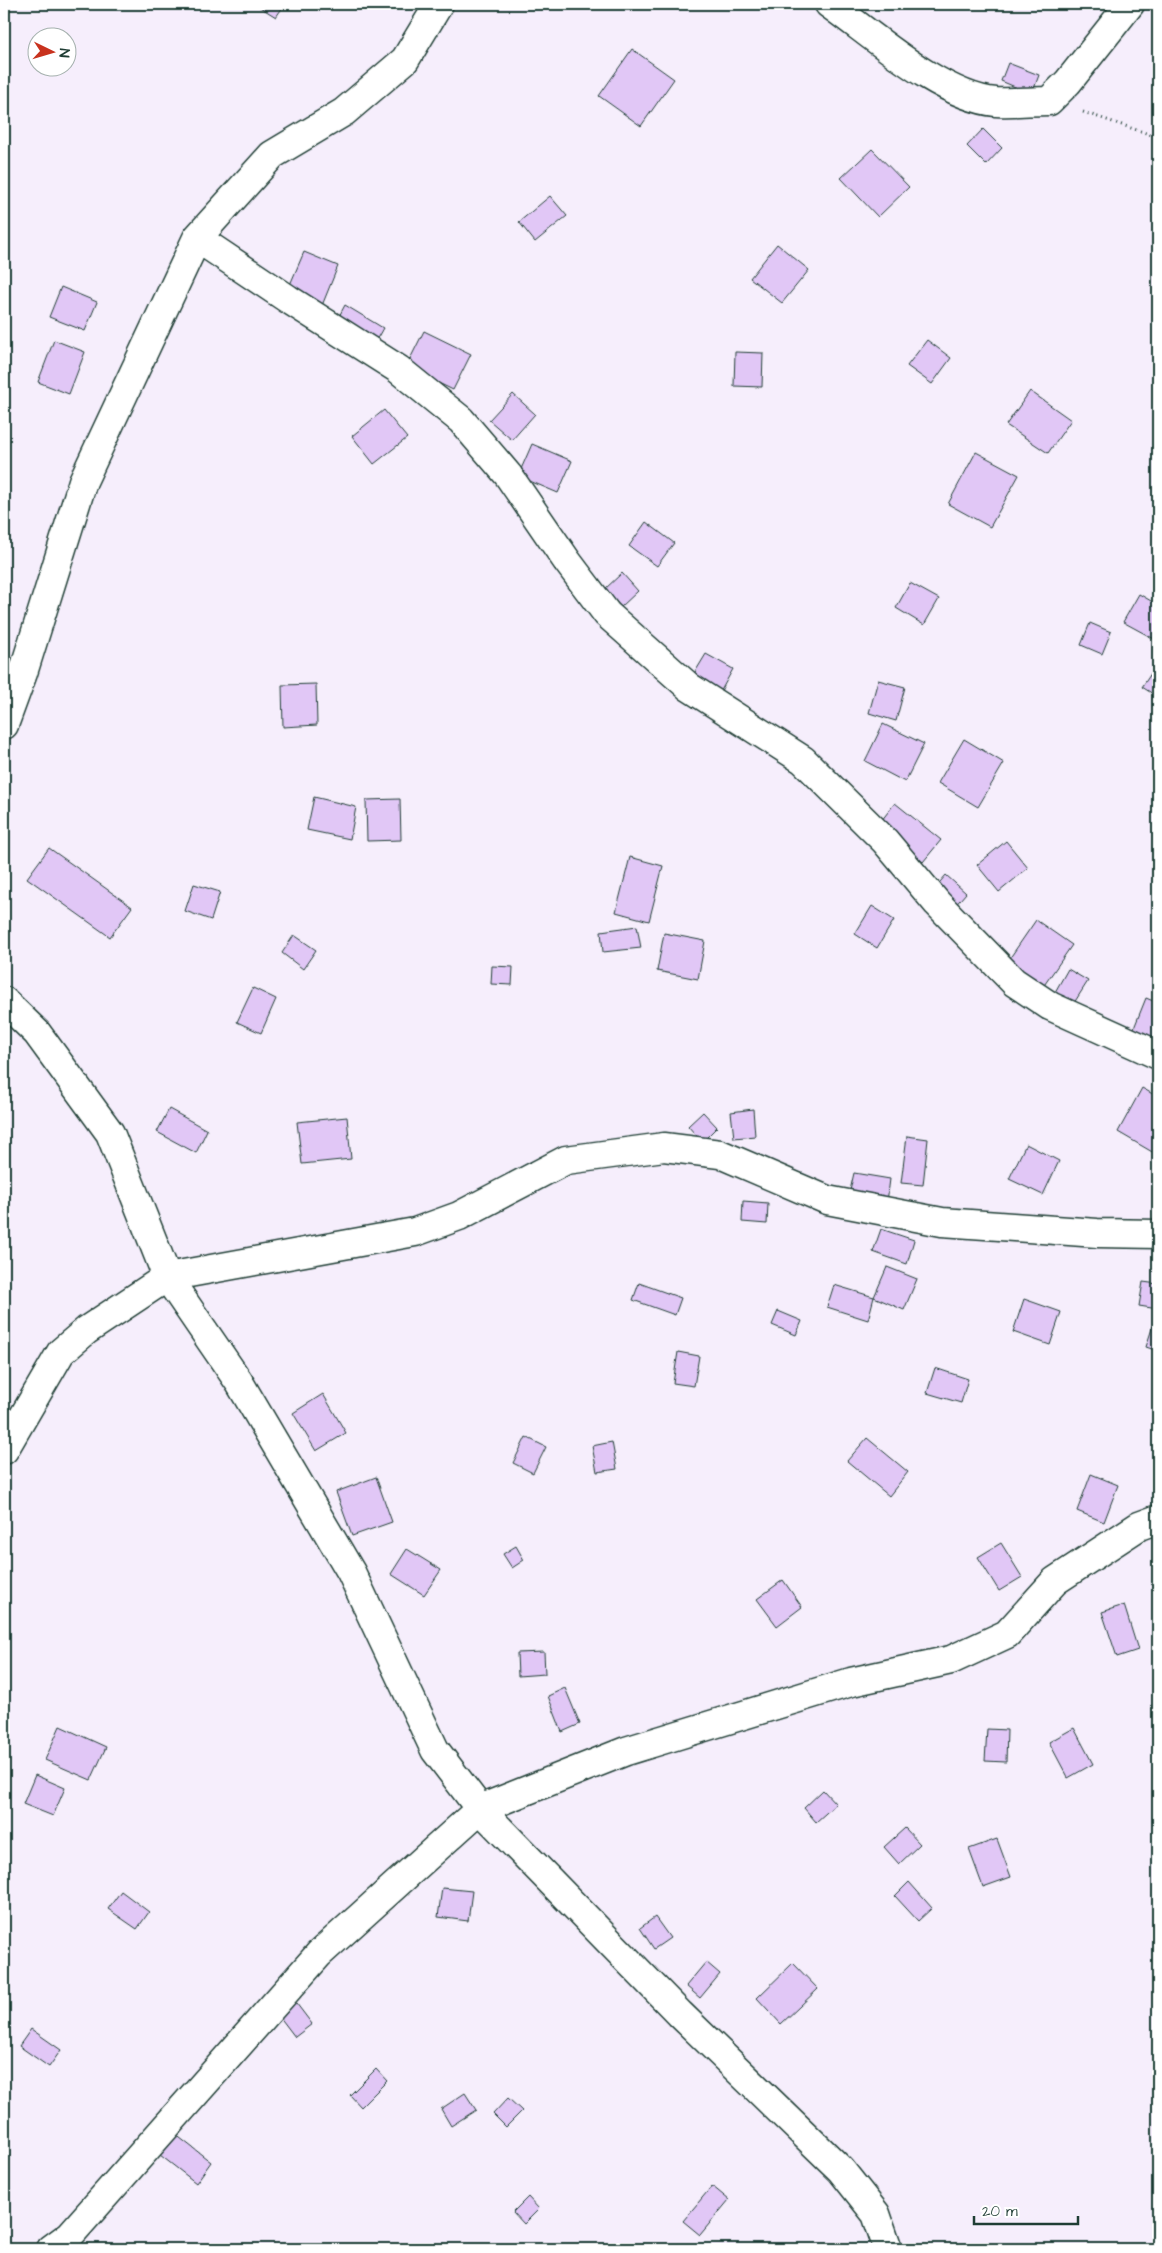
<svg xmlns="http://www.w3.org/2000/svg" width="1162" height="2253" viewBox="0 0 1162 2253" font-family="'Architects Daughter',sans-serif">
  <rect width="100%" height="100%" fill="#f6eefc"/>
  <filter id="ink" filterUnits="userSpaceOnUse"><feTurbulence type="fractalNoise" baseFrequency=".02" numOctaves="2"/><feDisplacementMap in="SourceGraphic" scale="10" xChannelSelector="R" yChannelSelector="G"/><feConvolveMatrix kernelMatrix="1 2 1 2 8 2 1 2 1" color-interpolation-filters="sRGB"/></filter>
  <g filter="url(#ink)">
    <path fill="#e1c7f6" stroke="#1f3d34" d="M 255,4 L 285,4 L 276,17 Z
      M 632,49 L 674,79 L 641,126 L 599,96 Z
      M 1008,63 L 1039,75 L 1032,94 L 1001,81 Z
      M 983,129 L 1002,148 L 986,165 L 967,146 Z
      M 872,149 L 909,187 L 878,217 L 841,178 Z
      M 550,196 L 567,216 L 535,242 L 519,222 Z
      M 777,244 L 809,270 L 782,303 L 750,278 Z
      M 304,252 L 338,266 L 321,308 L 286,294 Z
      M 61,287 L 97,302 L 85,331 L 49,317 Z
      M 345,305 L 383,328 L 374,344 L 336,322 Z
      M 424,331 L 471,354 L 453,390 L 406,367 Z
      M 54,340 L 85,352 L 69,394 L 38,382 Z
      M 927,340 L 951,358 L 932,384 L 907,366 Z
      M 735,352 L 763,353 L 762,387 L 734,386 Z
      M 1030,391 L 1071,420 L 1048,453 L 1006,425 Z
      M 513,394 L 535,414 L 512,440 L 489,420 Z
      M 384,410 L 407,438 L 374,464 L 352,436 Z
      M 532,444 L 572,461 L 558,493 L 518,476 Z
      M 976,452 L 1019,475 L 990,527 L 948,504 Z
      M 646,522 L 674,543 L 657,566 L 629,546 Z
      M 622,573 L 638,591 L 621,607 L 605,589 Z
      M 910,583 L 939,599 L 924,625 L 896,608 Z
      M 1139,594 L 1158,605 L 1158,641 L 1123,622 Z
      M 1090,623 L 1111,632 L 1102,654 L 1081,645 Z
      M 706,654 L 733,669 L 717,698 L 689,682 Z
      M 1158,663 L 1158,697 L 1142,687 Z
      M 878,680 L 905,687 L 896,721 L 869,713 Z
      M 316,684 L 317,725 L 283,727 L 282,685 Z
      M 883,724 L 924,744 L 905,782 L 865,761 Z
      M 964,739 L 1004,763 L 978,807 L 938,783 Z
      M 314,797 L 356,807 L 350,839 L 307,830 Z
      M 400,799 L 401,840 L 367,841 L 366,800 Z
      M 895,803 L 941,840 L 923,862 L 878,825 Z
      M 1006,841 L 1028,868 L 999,892 L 977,865 Z
      M 49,848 L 132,907 L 110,937 L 27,878 Z
      M 630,857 L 663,866 L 649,921 L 616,912 Z
      M 946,875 L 966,893 L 954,907 L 934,889 Z
      M 194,884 L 220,892 L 211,920 L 185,911 Z
      M 872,906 L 894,920 L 877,948 L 855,934 Z
      M 1036,920 L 1072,945 L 1038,994 L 1003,968 Z
      M 637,926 L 641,948 L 603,952 L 601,931 Z
      M 664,933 L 705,941 L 698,979 L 657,971 Z
      M 294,935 L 316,950 L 303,969 L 282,953 Z
      M 492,966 L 513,967 L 512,985 L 491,984 Z
      M 1068,969 L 1088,981 L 1074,1003 L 1055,992 Z
      M 253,988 L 276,999 L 261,1033 L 237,1022 Z
      M 1146,998 L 1158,1003 L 1158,1049 L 1130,1038 Z
      M 1142,1088 L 1158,1097 L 1158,1145 L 1154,1153 L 1118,1132 Z
      M 169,1109 L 207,1130 L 196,1153 L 157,1132 Z
      M 753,1109 L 755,1136 L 734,1138 L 731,1112 Z
      M 703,1112 L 717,1127 L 702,1142 L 688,1126 Z
      M 347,1117 L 351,1159 L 302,1164 L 297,1122 Z
      M 907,1136 L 928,1139 L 923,1185 L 901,1183 Z
      M 1026,1144 L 1059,1161 L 1043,1195 L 1009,1179 Z
      M 854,1173 L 890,1179 L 887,1202 L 849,1195 Z
      M 743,1201 L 768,1203 L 767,1224 L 742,1222 Z
      M 881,1229 L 914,1240 L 907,1264 L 873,1252 Z
      M 887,1267 L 917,1279 L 904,1310 L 874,1297 Z
      M 1143,1282 L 1158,1284 L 1158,1309 L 1139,1306 Z
      M 639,1283 L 681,1298 L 675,1315 L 633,1300 Z
      M 834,1285 L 874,1297 L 868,1320 L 827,1307 Z
      M 1024,1299 L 1061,1312 L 1050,1345 L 1013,1332 Z
      M 778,1311 L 802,1321 L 796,1335 L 772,1325 Z
      M 1155,1319 L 1158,1320 L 1158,1351 L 1146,1347 Z
      M 678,1352 L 699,1356 L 694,1386 L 673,1383 Z
      M 935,1368 L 968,1379 L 961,1403 L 927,1393 Z
      M 323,1394 L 346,1433 L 316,1451 L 293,1413 Z
      M 526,1437 L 546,1447 L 533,1473 L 513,1463 Z
      M 867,1438 L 908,1472 L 889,1496 L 847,1461 Z
      M 612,1442 L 617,1469 L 597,1472 L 592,1446 Z
      M 1091,1474 L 1118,1485 L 1104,1522 L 1077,1511 Z
      M 376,1477 L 392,1522 L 352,1536 L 336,1492 Z
      M 1001,1543 L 1022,1577 L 999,1591 L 978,1557 Z
      M 516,1546 L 524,1560 L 512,1568 L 503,1554 Z
      M 407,1549 L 441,1570 L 424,1595 L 391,1574 Z
      M 783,1580 L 802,1607 L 777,1626 L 757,1599 Z
      M 1124,1605 L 1138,1650 L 1117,1657 L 1102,1612 Z
      M 544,1652 L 545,1674 L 518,1676 L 517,1653 Z
      M 565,1688 L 580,1724 L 562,1732 L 548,1696 Z
      M 60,1726 L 106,1747 L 91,1780 L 45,1760 Z
      M 1074,1728 L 1093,1764 L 1068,1778 L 1049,1742 Z
      M 987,1729 L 1007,1730 L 1006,1762 L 985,1761 Z
      M 35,1775 L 65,1788 L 53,1816 L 23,1804 Z
      M 823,1790 L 836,1804 L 816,1822 L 804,1808 Z
      M 905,1828 L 920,1844 L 899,1864 L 884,1847 Z
      M 997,1839 L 1011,1877 L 983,1887 L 969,1849 Z
      M 909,1882 L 932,1908 L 918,1921 L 895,1896 Z
      M 442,1888 L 472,1891 L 468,1921 L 438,1917 Z
      M 121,1891 L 149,1912 L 137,1929 L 108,1909 Z
      M 655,1917 L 670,1938 L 654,1949 L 640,1928 Z
      M 706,1962 L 720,1974 L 700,1998 L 686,1986 Z
      M 793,1963 L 818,1989 L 781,2024 L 757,1998 Z
      M 290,1995 L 312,2024 L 295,2037 L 273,2008 Z
      M 31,2029 L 61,2050 L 49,2067 L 19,2046 Z
      M 376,2069 L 387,2081 L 361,2107 L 350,2095 Z
      M 465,2093 L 476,2110 L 451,2126 L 441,2109 Z
      M 508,2098 L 522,2111 L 506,2127 L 493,2114 Z
      M 175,2134 L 211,2162 L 196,2183 L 160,2155 Z
      M 712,2186 L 729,2200 L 700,2235 L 683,2221 Z
      M 528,2197 L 539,2209 L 524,2224 L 513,2212 Z"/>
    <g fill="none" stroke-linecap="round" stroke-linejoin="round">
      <defs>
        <path id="minor" d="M 829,4 C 873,35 941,97 996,102 C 1013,103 1032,101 1049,101 L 1068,82 L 1130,4
          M 197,238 L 288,299 L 398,369 L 461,420 L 508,475 L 567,561 L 607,614 L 689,687 L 803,760 L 885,841 L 937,903 L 1014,982 L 1050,1006 L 1158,1055
          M 4,725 L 23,673 L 83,481 L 197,238 L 272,155 L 344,112 L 405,60 L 439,4
          M 4,1001 L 37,1033 L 110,1133 L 167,1277 L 239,1382 L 351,1572 L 435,1750 L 480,1809 L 680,2014 L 841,2170 L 876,2214 L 888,2249
          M 4,1450 L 61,1352 L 87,1330 L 167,1277 L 415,1232 L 459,1216 L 566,1160 L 664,1147 L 720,1154 L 827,1200 L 942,1222 L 1097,1233 L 1158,1234
          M 51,2249 L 70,2235 L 319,1954 L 480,1809 L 626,1751 L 851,1682 L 951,1660 L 1007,1634 L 1055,1581 L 1139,1526 L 1158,1519"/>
      </defs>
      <use href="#minor" stroke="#1f3d34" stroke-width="31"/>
      <path stroke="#1f3d34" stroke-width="3" stroke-dasharray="1 4" stroke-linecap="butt" d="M 1083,112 L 1158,137"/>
      <use href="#minor" stroke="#fff" stroke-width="28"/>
    </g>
  </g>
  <rect width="1162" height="2253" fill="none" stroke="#fff" stroke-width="20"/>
  <rect x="10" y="10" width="1142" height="2233" fill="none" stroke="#1f3d34" stroke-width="2" filter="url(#ink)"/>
  <g transform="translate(52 52) rotate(95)"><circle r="24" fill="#ffffff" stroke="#a5b1ae"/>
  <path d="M0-4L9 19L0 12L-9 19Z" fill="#c8321e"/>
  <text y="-8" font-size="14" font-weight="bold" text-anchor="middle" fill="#1f3d34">N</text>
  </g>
  <path d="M974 2216v8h104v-8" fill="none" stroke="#1f3d34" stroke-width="2.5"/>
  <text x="982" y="2216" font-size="15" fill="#1f3d34" stroke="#ffffff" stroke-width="4" paint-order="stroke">20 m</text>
</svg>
